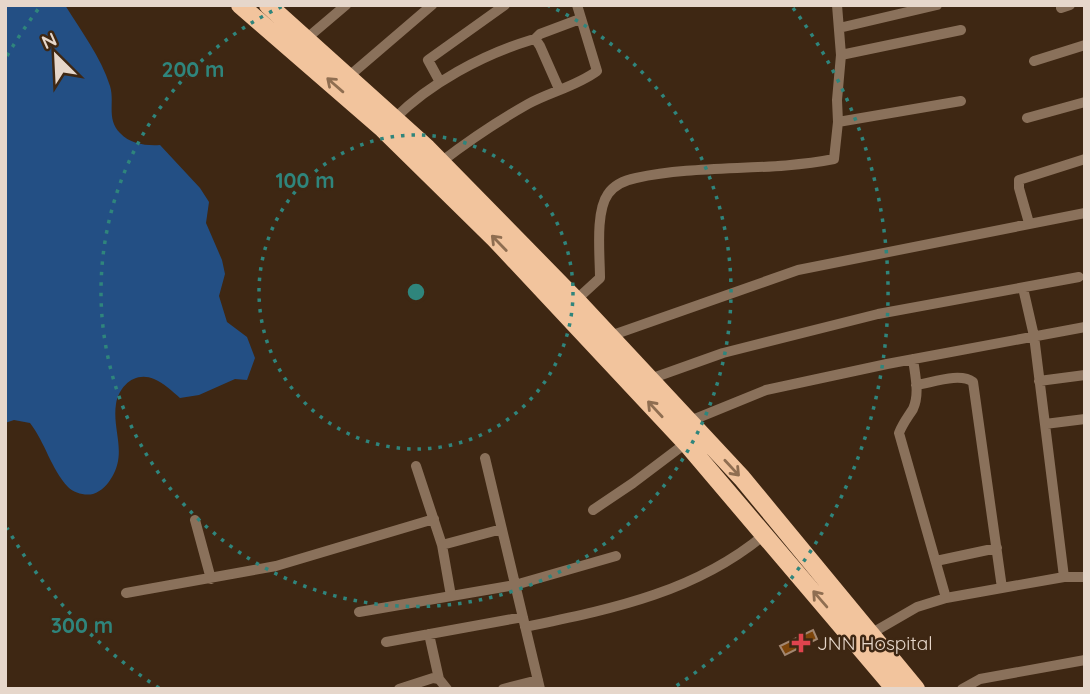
<svg xmlns="http://www.w3.org/2000/svg" width="1090" height="694" viewBox="0 0 1090 694" font-family="Quicksand,sans-serif">
  <rect width="100%" height="100%" fill="#3e2713"/>
  <path fill="#234f84" d="M 5,5 L 65,5 C 81,31 101,57 110,86 C 115,102 106,119 120,133 C 130,144 147,146 160,145 L 200,188 L 209,202 L 206,223 L 222,260 L 225,274 L 219,296 L 227,322 L 247,337 L 255,358 L 247,380 L 235,379 L 199,395 L 180,398 C 172,391 164,383 154,379 C 135,371 119,386 116,404 C 112,430 127,452 112,477 C 108,484 102,491 93,494 C 85,496 74,493 68,487 C 51,469 45,442 30,423 L 14,420 L 5,423 Z"/>
  <path fill="#7d450a" stroke="#a28670" stroke-width="2" d="M 813,630 L 817,639 L 785,655 L 780,646 Z"/>
  <g fill="none" stroke-linecap="round" stroke-linejoin="round">
    <path stroke="#8a715b" stroke-width="10" d="M 837,5 L 841,55 L 837,100 L 838,122
      M 1061,8 L 1070,5
      M 839,28 L 937,5
      M 306,39 L 346,5
      M 535,39 L 540,34 L 580,19
      M 841,55 L 961,30
      M 1034,61 L 1085,45
      M 348,77 L 432,5
      M 440,82 L 428,60 L 505,5
      M 1027,118 L 1085,102
      M 394,119 C 430,83 482,55 531,40 L 536,40 L 540,46 L 559,89
      M 441,162 C 468,141 498,121 528,104 C 550,92 577,86 597,71 L 577,5
      M 1029,223 L 1019,188 L 1019,180 L 1085,159
      M 1023,288 L 1034,336 L 1064,577
      M 576,300 L 600,278 C 600,256 595,212 608,194 C 614,185 626,180 636,178 C 701,164 769,172 834,159 L 838,122 L 961,101
      M 610,336 L 798,270 L 1085,213
      M 913,359 C 915,375 920,394 913,409 C 908,417 903,423 899,433 L 946,598
      M 650,379 L 723,353 L 878,314 L 1079,277
      M 1039,381 L 1085,375
      M 916,385 C 931,383 960,372 973,382 L 1002,588
      M 690,421 L 766,390 L 887,364 L 1085,327
      M 1045,424 L 1085,419
      M 485,458 L 540,689
      M 416,466 L 442,545 L 451,596
      M 593,510 L 633,483 L 686,443
      M 195,520 L 211,579
      M 442,545 L 502,529
      M 936,561 L 997,548
      M 126,593 L 276,566 L 434,519
      M 359,612 L 515,585 L 616,556
      M 525,627 C 611,609 694,593 764,535
      M 872,633 L 917,607 L 946,598 L 1064,577 L 1085,577
      M 429,634 L 439,679
      M 386,642 L 523,617
      M 399,689 L 433,678 L 439,679 L 447,689
      M 503,689 L 538,680
      M 962,689 L 980,679 L 1085,660"/>
    <path stroke="#f2c49d" stroke-width="18" d="M 240,5 L 383,129 L 495,239 L 686,443 L 895,689
      M 268,5 L 427,148 L 576,300 L 742,478 L 916,689"/>
  </g>
  <defs><path id="oneway-shaft" d="M-6 0H5M1.5-3L5.5 0L1.5 3" fill="none" stroke-width="1.6" stroke-linecap="round" stroke-linejoin="round" transform="scale(1.75)"/></defs>
  <g stroke="#8f6e51">
    <use href="#oneway-shaft" transform="translate(335 85) rotate(-139)"/>
    <use href="#oneway-shaft" transform="translate(499 243) rotate(-134)"/>
    <use href="#oneway-shaft" transform="translate(655 409) rotate(-133)"/>
    <use href="#oneway-shaft" transform="translate(732 468) rotate(47)"/>
    <use href="#oneway-shaft" transform="translate(820 599) rotate(-131)"/>
  </g>
  <g fill="none" stroke="#2f857c" stroke-width="3.5" stroke-dasharray="3.5 7">
    <circle cx="416" cy="292" r="157"/>
    <path d="M547 5A315 315 0 1 1 285 5"/>
    <path d="M159 688A472 472 0 0 1 7 528M7 56A472 472 0 0 1 39 8M793 8A472 472 0 0 1 673 688"/>
  </g>
  <path fill="#e0444e" stroke="#3e2713" stroke-width="2.5" d="M797.5 632.5h7v7h7v7h-7v7h-7v-7h-7v-7h7z"/>
  <g text-anchor="middle" stroke-width="5" stroke-linejoin="round" paint-order="stroke">
    <g font-size="19" fill="#e6d7cb" stroke="#3e2713" text-anchor="start">
      <text x="817" y="650">JNN Hospital</text>
    </g>
  </g>
  <circle cx="416" cy="292" r="10" fill="#2f857c" stroke="#3e2713" stroke-width="3.5"/>
  <g font-size="21" text-anchor="middle" font-weight="bold" fill="#2f857c" stroke="#3e2713" stroke-width="5" stroke-linejoin="round" paint-order="stroke">
    <text x="193" y="77">200 m</text>
    <text x="305" y="188">100 m</text>
    <text x="82" y="633">300 m</text>
  </g>
  <rect width="1090" height="694" fill="none" stroke="#e6d7cb" stroke-width="14"/>
  <g transform="translate(56 56) rotate(336)" stroke="#3e2713" stroke-width="5" paint-order="stroke">
  <path d="M0-5L12 26L0 18L-12 26Z" fill="#e6d7cb"/>
  <text y="-10" font-size="19" font-weight="bold" text-anchor="middle" fill="#e6d7cb">N</text>
  </g>
</svg>
